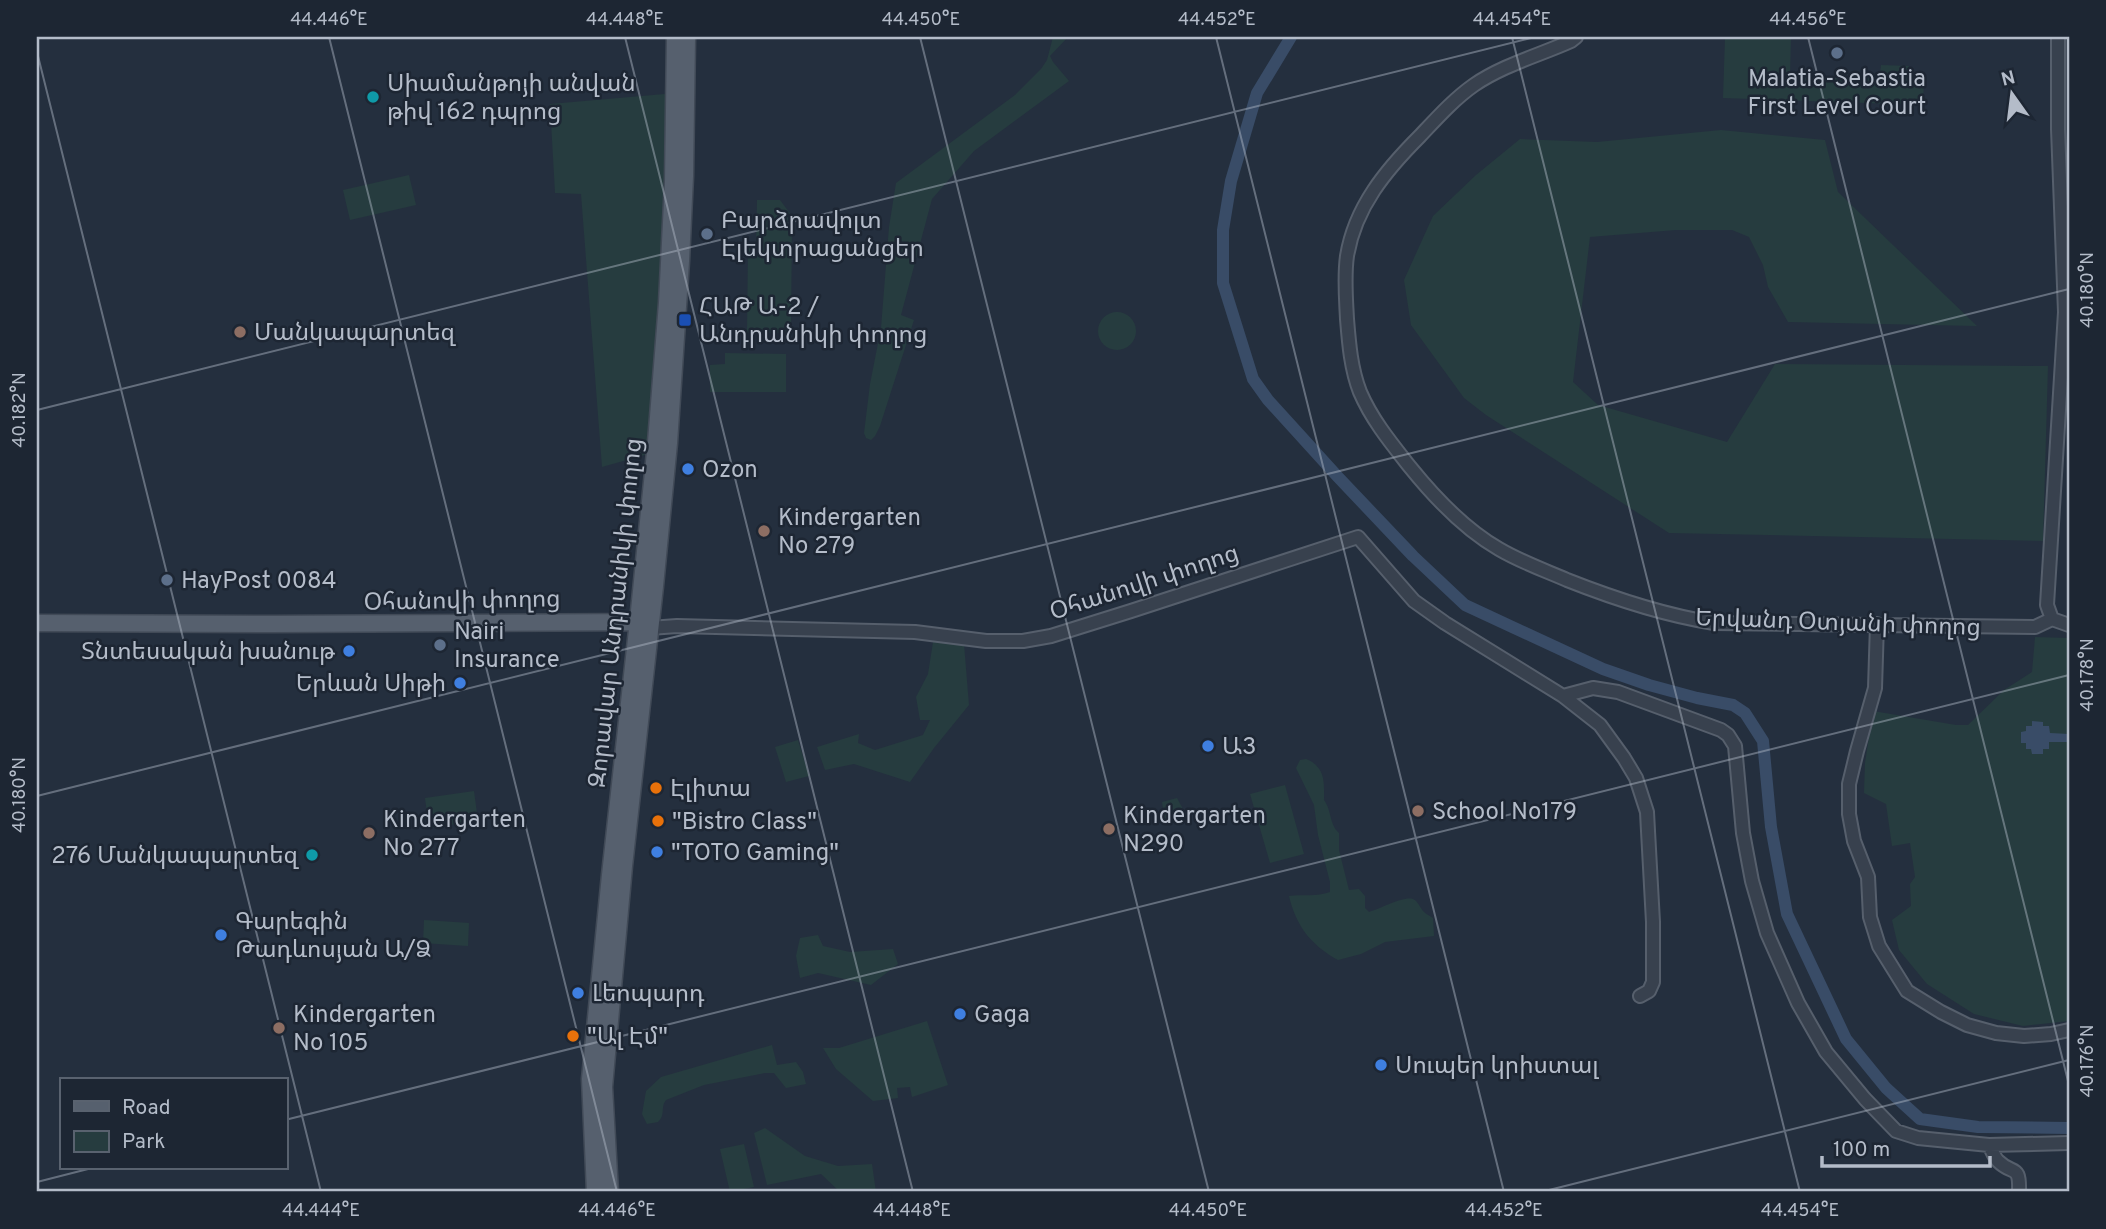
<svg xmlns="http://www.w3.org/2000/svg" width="2106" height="1229" viewBox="0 0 2106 1229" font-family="Overpass,'Noto Sans Armenian',sans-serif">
  <rect width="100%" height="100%" fill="#242f3e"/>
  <path fill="#263c3f" d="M 1053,37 L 1068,37 L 1050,56 L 1053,62 L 1069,81 L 974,151 L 932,199 L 901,315 L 914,320 L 880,426 L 875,436 L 871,440 L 866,438 L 864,433 L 870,384 L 881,328 L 889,227 L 896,183 L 1015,95 L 1041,69 L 1047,60 Z
    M 1725,37 L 1791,37 L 1790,76 L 1861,79 L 1862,73 L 1880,74 L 1881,65 L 1909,66 L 1908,75 L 1924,76 L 1923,105 L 1723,98 Z
    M 676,93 L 648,454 L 602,467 L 581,194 L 555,193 L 550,104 Z
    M 1721,130 L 1825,140 L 1838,192 L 1977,326 L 1788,322 L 1768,287 L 1763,265 L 1749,237 L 1732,230 L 1676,230 L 1590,237 L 1573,382 L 1598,405 L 1727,442 L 1775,364 L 2048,366 L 2043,541 L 1669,533 L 1486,415 L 1464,398 L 1411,325 L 1404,280 L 1433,216 L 1476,175 L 1520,139 L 1597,142 Z
    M 409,175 L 416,205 L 350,220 L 343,190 Z
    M 757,200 L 780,200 L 792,216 L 791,333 L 747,333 L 748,248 L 756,248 Z
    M1098 331a19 19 0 1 1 38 0a19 19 0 1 1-38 0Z
    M 725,353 L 786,354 L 786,392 L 710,392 L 710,365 L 725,364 Z
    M 2035,637 L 2069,638 L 2069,1021 L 2023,1026 L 1974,1014 L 1927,984 L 1899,950 L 1892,920 L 1911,906 L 1910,884 L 1915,877 L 1910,843 L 1892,846 L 1886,804 L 1864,793 L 1865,763 L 1873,711 L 1956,725 L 1968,725 L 2004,690 L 2032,672 Z
    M 933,642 L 964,644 L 969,705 L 934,748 L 910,782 L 854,764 L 825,770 L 817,747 L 859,734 L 858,743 L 875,750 L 923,735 L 930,720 L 920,720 L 916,697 L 928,674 Z
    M 798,740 L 809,776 L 786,782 L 775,747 Z
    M 1306,759 C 1326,767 1324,783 1324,800 C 1332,811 1329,824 1339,833 L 1339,850 L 1349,890 L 1359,889 L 1365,896 L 1365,908 L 1369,912 C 1380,909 1403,896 1413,899 C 1418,901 1420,908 1424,912 C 1426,914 1430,916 1433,918 L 1434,936 L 1385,942 L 1361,954 L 1338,960 C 1311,945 1296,926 1289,896 C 1303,894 1316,897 1330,892 L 1330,882 L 1318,835 L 1314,805 L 1296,768 L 1300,760 Z
    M 1285,785 L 1304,854 L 1270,863 L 1250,794 Z
    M 474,791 L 478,821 L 429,828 L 425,798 Z
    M 1177,798 L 1183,809 L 1185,820 L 1181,823 L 1173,819 L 1165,823 L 1162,802 Z
    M 424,920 L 469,923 L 468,946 L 423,943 Z
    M 818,935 L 823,946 L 850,952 L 893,949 L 898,964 L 871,985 L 818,973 L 800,978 L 796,956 L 800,938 Z
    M 927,1021 L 948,1085 L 912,1097 L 910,1087 L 897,1088 L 898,1098 L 873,1101 L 836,1069 L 823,1048 L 839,1048 Z
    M 772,1045 L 777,1065 L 796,1062 L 803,1072 L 806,1084 L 786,1088 L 774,1073 L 765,1073 L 704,1085 L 666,1100 C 660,1107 666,1115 658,1122 L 647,1124 L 642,1114 L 646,1091 L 661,1077 Z
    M 765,1128 L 805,1156 L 838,1166 L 872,1164 L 876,1192 L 840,1192 L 821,1174 L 767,1185 L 754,1133 Z
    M 744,1144 L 754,1187 L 730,1192 L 720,1149 Z"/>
  <path fill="#394c67" d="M 2032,721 L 2043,722 L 2043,726 L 2049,726 L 2050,733 L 2069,734 L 2069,742 L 2049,742 L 2049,749 L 2043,749 L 2043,754 L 2032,754 L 2031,749 L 2026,749 L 2026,743 L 2021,743 L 2021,732 L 2026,731 L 2026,726 L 2032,726 Z"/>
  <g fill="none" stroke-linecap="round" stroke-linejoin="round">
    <path stroke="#394c67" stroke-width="12" d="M 1291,37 L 1257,93 L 1231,181 L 1223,230 L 1223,283 L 1253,379 L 1268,400 L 1338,477 L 1413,556 L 1465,605 L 1603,669 L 1649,685 L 1697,698 L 1733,705 L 1745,713 L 1763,741 L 1771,827 L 1787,914 L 1846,1039 L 1886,1088 L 1920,1119 L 1978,1127 L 2069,1128"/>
    <defs>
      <path id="minor" d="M 1576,37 L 1571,41 C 1540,55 1503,65 1474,85 C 1454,99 1437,118 1420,136 C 1386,170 1355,207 1347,256 C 1344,277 1346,298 1347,319 C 1349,344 1351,369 1360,392 C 1372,420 1391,443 1410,467 C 1435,498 1464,529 1499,549 C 1521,562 1544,570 1567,580 C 1615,599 1663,615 1714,623 L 2035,627 L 2052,619 L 2069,625
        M 2052,619 L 2047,605 L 2065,312 L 2058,129 L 2058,37
        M 1877,624 L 1875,688 L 1857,751 L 1849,784 L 1849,814 L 1854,841 L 1868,877 L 1870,917 L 1879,946 L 1907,991 L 1941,1012 L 1967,1025 L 1996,1033 L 2024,1036 L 2051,1034 L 2069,1030
        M 650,628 L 677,626 L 915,632 L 986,641 L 1023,641 L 1051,636 L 1131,611 L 1358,537 L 1414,601 L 1445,623 L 1563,696 L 1600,725 L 1624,758 L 1636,778 L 1647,812 L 1648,831 L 1653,922 L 1653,982 L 1649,991 L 1640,996
        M 1563,696 L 1593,688 L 1618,692 L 1721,730 L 1728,735 L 1735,746 L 1743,833 L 1752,881 L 1767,933 L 1798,1003 L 1826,1052 L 1865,1099 L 1896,1131 L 1918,1138 L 1989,1145 L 2069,1143
        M 1989,1145 C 1992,1150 1994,1157 1998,1161 C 2013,1176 2020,1163 2019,1192"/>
      <path id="major" d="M 37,623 L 275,624 L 647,622
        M 595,1192 L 590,1079 L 610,875 L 638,621 L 656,442 L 667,303 L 673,182 L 675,37
        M 610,1192 L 604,1087 L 624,866 L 655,586 L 669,443 L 681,261 L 685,176 L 687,37"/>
    </defs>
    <use href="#minor" stroke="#565f6c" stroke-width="16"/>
    <use href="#major" stroke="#414a57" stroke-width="19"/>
    <use href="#minor" stroke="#38414e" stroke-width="12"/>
    <use href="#major" stroke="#56606e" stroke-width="16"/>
  </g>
  <path fill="none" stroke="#b4bcc9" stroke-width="2" stroke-opacity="0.45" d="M 329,37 L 617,1192M 625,37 L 913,1192M 920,37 L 1209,1192M 1216,37 L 1504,1192M 1512,37 L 1800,1192M 1808,37 L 2069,1085M 37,52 L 321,1192M 37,410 L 1535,37M 37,796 L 2069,289M 285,1120 L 2069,675M 37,1182 L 92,1168M 1541,1192 L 2069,1060"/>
  <g fill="#5c6f8a" stroke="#1d2633" stroke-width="2.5">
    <circle cx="1837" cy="53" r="7"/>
    <circle cx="707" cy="234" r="7"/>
    <circle cx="167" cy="580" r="7"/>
    <circle cx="440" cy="645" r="7"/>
  </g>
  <g fill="#0f9aa8" stroke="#1d2633" stroke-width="2.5">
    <circle cx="373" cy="97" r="7"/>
    <circle cx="312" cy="855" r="7"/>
  </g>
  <rect fill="#1a4fb4" stroke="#1d2633" stroke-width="2.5" x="678" y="313" width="14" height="14" rx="3.5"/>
  <g fill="#8d6e63" stroke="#1d2633" stroke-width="2.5">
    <circle cx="240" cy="332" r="7"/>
    <circle cx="764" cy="531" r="7"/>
    <circle cx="1418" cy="811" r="7"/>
    <circle cx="1109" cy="829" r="7"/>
    <circle cx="369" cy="833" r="7"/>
    <circle cx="279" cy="1028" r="7"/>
  </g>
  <g fill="#3f7fe0" stroke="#1d2633" stroke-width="2.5">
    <circle cx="688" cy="469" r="7"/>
    <circle cx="349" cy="651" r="7"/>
    <circle cx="460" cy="683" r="7"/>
    <circle cx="1208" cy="746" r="7"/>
    <circle cx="657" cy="852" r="7"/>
    <circle cx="221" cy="935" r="7"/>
    <circle cx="578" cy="993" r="7"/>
    <circle cx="960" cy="1014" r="7"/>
    <circle cx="1381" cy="1065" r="7"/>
  </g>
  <g fill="#e8710a" stroke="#1d2633" stroke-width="2.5">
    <circle cx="656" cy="788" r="7"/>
    <circle cx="658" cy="821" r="7"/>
    <circle cx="573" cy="1036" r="7"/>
  </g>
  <g text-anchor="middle" stroke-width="5" stroke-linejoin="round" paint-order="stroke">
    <g font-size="24" fill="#b4bcc9" stroke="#1d2633" text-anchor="start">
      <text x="1837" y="86" text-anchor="middle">Malatia-Sebastia<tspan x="1837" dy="28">First Level Court</tspan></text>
      <text x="387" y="91">Սիամանթոյի անվան<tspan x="387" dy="28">թիվ 162 դպրոց</tspan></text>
      <text x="721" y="228">Բարձրավոլտ<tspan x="721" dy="28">Էլեկտրացանցեր</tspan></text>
      <text x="699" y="314">ՀԱԹ Ա-2 /<tspan x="699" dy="28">Անդրանիկի փողոց</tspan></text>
      <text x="254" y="340">Մանկապարտեզ</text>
      <text x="702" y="477">Ozon</text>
      <text x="778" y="525">Kindergarten<tspan x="778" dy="28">No 279</tspan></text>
      <text x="181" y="588">HayPost 0084</text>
      <text x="454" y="639">Nairi<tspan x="454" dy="28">Insurance</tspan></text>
      <text x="335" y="659" text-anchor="end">Տնտեսական խանութ</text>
      <text x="446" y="691" text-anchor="end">Երևան Սիթի</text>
      <text x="1222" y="754">Ա3</text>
      <text x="670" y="796">Էլիտա</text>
      <text x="1432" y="819">School No179</text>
      <text x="1123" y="823">Kindergarten<tspan x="1123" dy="28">N290</tspan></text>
      <text x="383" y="827">Kindergarten<tspan x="383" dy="28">No 277</tspan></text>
      <text x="672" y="829">"Bistro Class"</text>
      <text x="671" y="860">"TOTO Gaming"</text>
      <text x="298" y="863" text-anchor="end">276 Մանկապարտեզ</text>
      <text x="235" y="929">Գարեգին<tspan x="235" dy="28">Թադևոսյան Ա/Ձ</tspan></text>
      <text x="592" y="1001">Լեոպարդ</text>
      <text x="293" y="1022">Kindergarten<tspan x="293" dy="28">No 105</tspan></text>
      <text x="974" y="1022">Gaga</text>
      <text x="587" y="1044">"Ալ Էմ"</text>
      <text x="1395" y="1073">Սուպեր կրիստալ</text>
    </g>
    <g font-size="24" fill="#b4bcc9" stroke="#1d2633">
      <text transform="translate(1144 582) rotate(-18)" y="8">Օհանովի փողոց</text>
      <text transform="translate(462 600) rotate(-1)" y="8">Օհանովի փողոց</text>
      <text transform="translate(615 613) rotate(-84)" y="8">Զորավար Անդրանիկի փողոց</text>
      <text transform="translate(1838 622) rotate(2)" y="8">Երվանդ Օտյանի փողոց</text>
    </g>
  </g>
  <rect width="2106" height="1229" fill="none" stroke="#1d2633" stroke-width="77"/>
  <rect x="60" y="1078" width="228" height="91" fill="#1d2633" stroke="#59626f" stroke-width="2"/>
  <rect x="74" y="1101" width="35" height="10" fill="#56606e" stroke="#59626f" stroke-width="2"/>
  <text x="122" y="1114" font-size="21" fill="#b4bcc9">Road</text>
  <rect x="74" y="1131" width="35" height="21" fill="#263c3f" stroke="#59626f" stroke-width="2"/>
  <text x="122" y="1148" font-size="21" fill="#b4bcc9">Park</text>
  <g transform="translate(2012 94) rotate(346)" stroke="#1d2633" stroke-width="5" paint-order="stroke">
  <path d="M0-5L12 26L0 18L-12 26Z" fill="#b4bcc9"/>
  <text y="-10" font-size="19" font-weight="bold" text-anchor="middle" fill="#b4bcc9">N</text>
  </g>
  <path d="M1822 1156v10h168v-10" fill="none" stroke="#b4bcc9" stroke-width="3.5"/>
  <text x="1833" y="1156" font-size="21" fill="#b4bcc9" stroke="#1d2633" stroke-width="5" paint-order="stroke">100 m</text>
  <rect x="38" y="38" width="2030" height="1152" fill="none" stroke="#b4bcc9" stroke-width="2.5"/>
  <g font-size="18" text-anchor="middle" fill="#b4bcc9">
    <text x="329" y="25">44.446°E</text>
    <text x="625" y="25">44.448°E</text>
    <text x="921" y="25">44.450°E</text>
    <text x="1217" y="25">44.452°E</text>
    <text x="1512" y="25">44.454°E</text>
    <text x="1808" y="25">44.456°E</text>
    <text transform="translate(2087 290) rotate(-90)" y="6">40.180°N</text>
    <text transform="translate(19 410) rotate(-90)" y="6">40.182°N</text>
    <text transform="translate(2087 675) rotate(-90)" y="6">40.178°N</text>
    <text transform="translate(19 795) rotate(-90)" y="6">40.180°N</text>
    <text transform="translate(2087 1061) rotate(-90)" y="6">40.176°N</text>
    <text x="321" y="1216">44.444°E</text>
    <text x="617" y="1216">44.446°E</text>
    <text x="912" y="1216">44.448°E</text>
    <text x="1208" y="1216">44.450°E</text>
    <text x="1504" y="1216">44.452°E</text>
    <text x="1800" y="1216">44.454°E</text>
  </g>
</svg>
